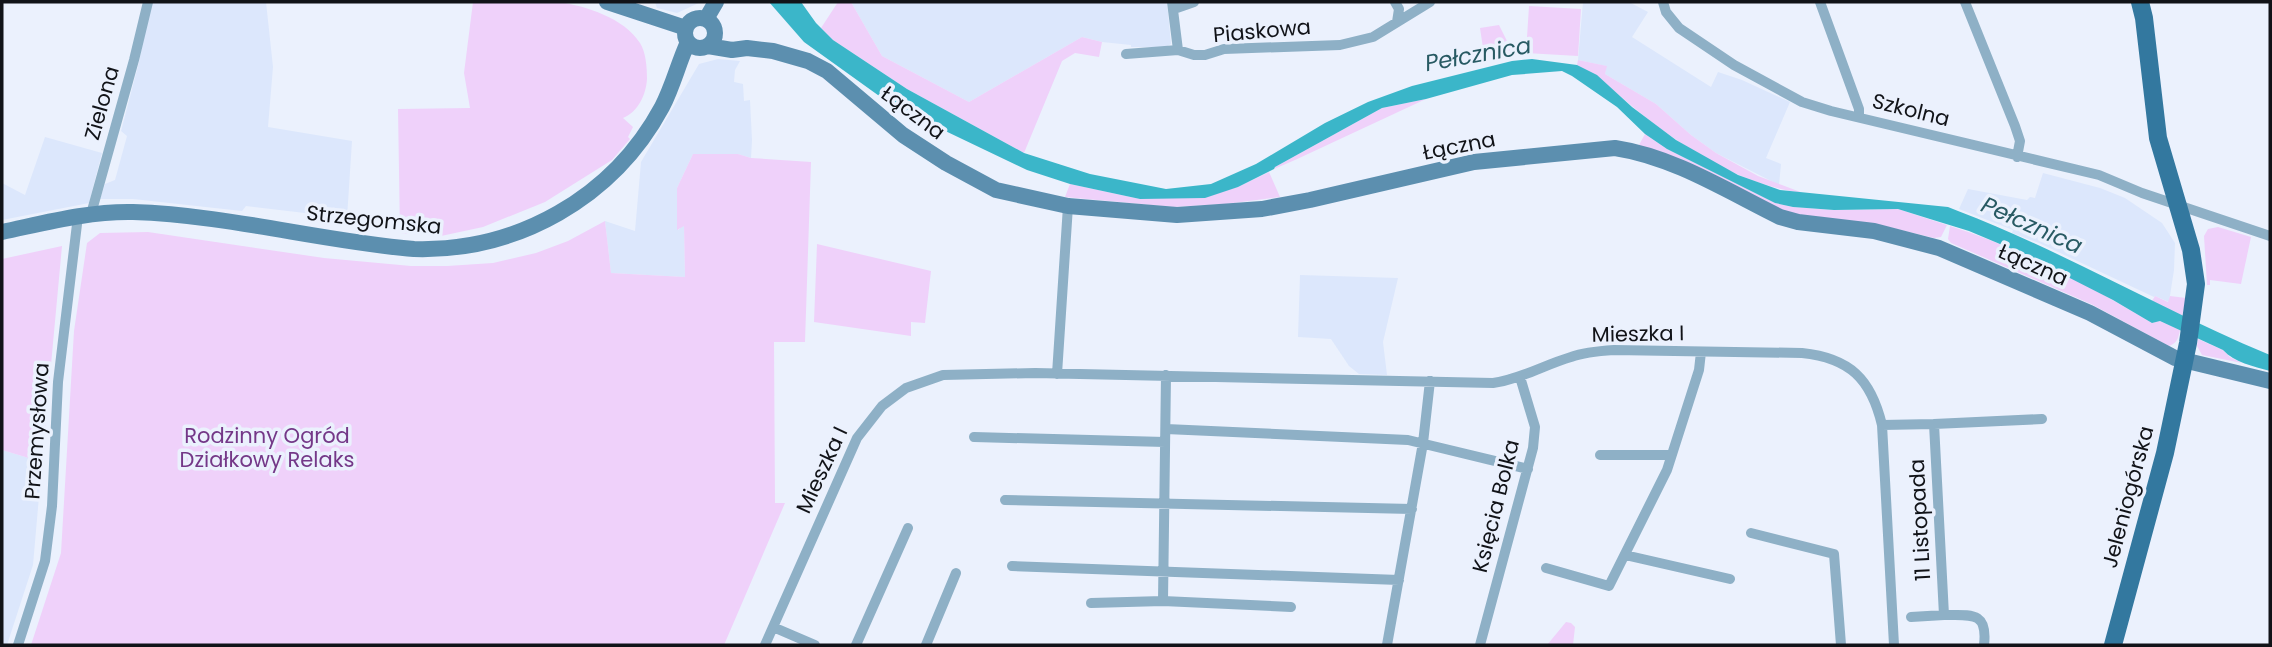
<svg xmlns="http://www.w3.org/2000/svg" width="2272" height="647" viewBox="0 0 2272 647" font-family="Poppins,sans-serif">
  <rect width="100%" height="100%" fill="#ebf1fd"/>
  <path fill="#dce7fc" d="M 151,2 L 266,2 L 273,67 L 268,127 L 352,141 L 347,218 L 246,206 L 242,211 L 133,199 L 100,199 L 105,184 L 115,180 L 127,136 L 121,131 L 139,62 Z
    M 655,2 L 701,2 L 677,13 L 657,8 Z
    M 851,2 L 1167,2 L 1171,44 L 1166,47 L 1131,47 L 1131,45 L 1102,42 L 1082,37 L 969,102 L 882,56 Z
    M 1583,2 L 1629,2 L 1648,12 L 1632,37 L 1711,87 L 1718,72 L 1742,80 L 1790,102 L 1766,158 L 1781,164 L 1779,185 L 1716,153 L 1691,135 L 1656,104 L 1605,74 L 1606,66 L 1578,60 Z
    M 718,59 L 740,61 L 735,70 L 734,82 L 743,84 L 744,101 L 750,100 L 752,140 L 751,158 L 738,154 L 693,154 L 677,188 L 678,230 L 684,225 L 685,277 L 611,273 L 605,221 L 635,231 L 641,162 L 699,64 Z
    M 45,137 L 102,153 L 89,203 L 2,220 L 2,183 L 25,195 Z
    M 2043,173 L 2100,188 L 2125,198 L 2162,223 L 2175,243 L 2174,270 L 2169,302 L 2155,296 L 2154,297 L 2039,243 L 2012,233 L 2013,230 L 1959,209 L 1968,189 L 2027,200 L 2030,197 L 2035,198 Z
    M 1300,275 L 1398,278 L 1383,342 L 1387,375 L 1359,374 L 1349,366 L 1331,339 L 1298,337 Z
    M 2,450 L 42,462 L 33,565 L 7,645 L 2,645 Z"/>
  <path fill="#efd1fa" d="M 473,2 C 498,2 536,0 559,2 C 586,6 624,18 640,43 C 646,52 647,68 647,79 C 646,95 638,112 623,118 L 633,127 L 628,137 L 630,139 L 612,160 L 545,202 L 483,227 L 441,236 L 400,233 L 398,109 L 470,108 L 464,73 Z
    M 838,2 L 851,2 L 882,56 L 969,102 L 1082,37 L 1102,42 L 1099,57 L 1075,53 L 1062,61 L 1024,153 L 907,89 L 833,40 L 821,28 Z
    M 1529,6 L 1581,9 L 1578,56 L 1526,53 Z
    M 1499,25 L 1509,45 L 1512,57 L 1485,61 L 1480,28 Z
    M 1578,60 L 1607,66 L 1605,74 L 1656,104 L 1691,135 L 1716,153 L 1758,176 L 1803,193 C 1740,185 1681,147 1633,107 C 1613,90 1600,77 1577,65 Z
    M 1426,99 L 1295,160 L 1274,169 L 1275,167 L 1382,108 Z
    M 1645,134 L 1667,149 L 1775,203 L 1793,207 L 1834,210 L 1898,209 L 1947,225 L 1941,237 L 1934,238 L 1876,224 L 1793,215 L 1639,145 Z
    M 693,154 L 738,154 L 751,158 L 811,162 L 805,342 L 774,342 L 775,503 L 785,503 L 724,645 L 31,645 L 61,553 L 74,331 L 87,243 L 100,233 L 148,232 L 324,258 L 411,266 L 447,266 L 493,263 L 536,253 L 568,241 L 605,221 L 611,273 L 685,277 L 684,226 L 677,230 L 677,188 Z
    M 1269,172 L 1280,197 L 1226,204 L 1173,207 L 1065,197 L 1070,184 L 1140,199 L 1238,187 Z
    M 1950,226 C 2021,248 2088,285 2152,323 L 2160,321 L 2180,330 C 2178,339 2177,343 2169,346 L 2091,304 L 1951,243 L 1948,239 Z
    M 2218,227 L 2251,237 L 2241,284 L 2210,280 L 2210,285 L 2207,285 L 2204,236 L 2208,229 Z
    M 817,244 L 931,271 L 925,323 L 911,322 L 911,336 L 814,322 Z
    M 62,246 L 42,462 L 2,450 L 2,259 Z
    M 2155,296 L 2168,302 L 2170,296 L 2186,298 L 2182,316 L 2152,301 Z
    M 2198,339 L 2223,350 L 2230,357 L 2242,363 L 2202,355 L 2197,346 Z
    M 1566,622 L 1571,623 L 1575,627 L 1573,645 L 1547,645 Z"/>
  <path fill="#3bb6c9" d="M 769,2 L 801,2 L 816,23 L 833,40 L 907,89 L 1024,153 L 1090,174 L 1166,189 L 1211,184 L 1256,164 L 1325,123 L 1368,102 L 1412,86 L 1512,61 L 1532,59 L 1577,65 L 1597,75 L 1632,107 L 1676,140 L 1738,175 L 1780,190 L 1948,207 L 1958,211 C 2065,252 2164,311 2270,355 L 2270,371 C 2253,366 2235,363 2223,350 L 2160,321 L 2152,323 L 2113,300 L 2019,252 L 1969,231 L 1930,219 L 1898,209 L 1834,210 L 1793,207 L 1775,203 L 1667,149 L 1645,134 L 1617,107 L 1572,76 L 1562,71 L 1512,75 L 1426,99 L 1382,108 L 1275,167 L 1274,169 L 1238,187 L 1205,198 L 1140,199 L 1070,184 L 1027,170 L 914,116 L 882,98 L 804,42 Z"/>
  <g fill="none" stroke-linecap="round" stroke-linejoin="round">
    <path stroke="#8eb0c6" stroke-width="10" d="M 1172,2 L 1178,50
      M 1395,2 L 1399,9 L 1397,22
      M 1663,2 L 1666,12 L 1679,28 L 1734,65 L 1802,102 L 1831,111 L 2099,175 L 2142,193 L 2270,236
      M 1820,2 L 1859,109 L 1859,117
      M 1965,2 L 2015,126 L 2020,141 L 2017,157
      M 1174,9 L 1194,2
      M 1126,54 L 1178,50 L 1194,55 L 1205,55 L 1224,49 L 1340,45 L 1373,37 L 1430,2
      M 91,214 L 134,60 L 148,2
      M 1057,374 L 1068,206
      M 1934,424 L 2042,419
      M 1882,425 L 1934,424 L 1944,615 C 1971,615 1988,611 1984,645
      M 1166,429 L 1408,440 L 1528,469
      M 974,437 L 1165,442
      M 1600,455 L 1671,455
      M 1005,500 L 1412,509
      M 1751,533 L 1834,554 L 1841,645
      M 1625,555 L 1730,579
      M 1012,566 L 1399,580
      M 1546,568 L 1609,586 L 1667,470 L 1699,370 L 1701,352
      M 1163,601 L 1166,375
      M 1091,603 L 1163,601 L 1291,607
      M 1911,617 L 1944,615
      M 773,627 L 815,645
      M 18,645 L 45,561 L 52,506 L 58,382 L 78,216
      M 765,645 L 857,438 L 882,406 L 906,388 L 943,375 L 1035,373 L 1493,383 C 1521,379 1544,365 1571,357 C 1585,352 1599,351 1614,350 L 1802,353 C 1850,358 1871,379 1882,425 L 1894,645
      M 856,645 L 908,528
      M 926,645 L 956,573
      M 1387,645 L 1423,443 L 1430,381
      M 1480,645 L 1533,448 L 1535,427 L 1520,377"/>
    <path stroke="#5c8faf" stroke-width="16" d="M 607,2 L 686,28
      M685 33a15 15 0 1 1 30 0a15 15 0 1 1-30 0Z
      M 706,19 L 716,2
      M 708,46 L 732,50 L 747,48 L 773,51 L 808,61 L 827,71 L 903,135 L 946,163 L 996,190 L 1068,206 L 1177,215 L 1262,209 L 1310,200 L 1474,162 L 1615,148 C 1674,157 1727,191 1780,217 L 1798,222 L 1874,231 L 1939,248 L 2090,313 L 2175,358 L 2270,381
      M 2,232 C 45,223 89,211 133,212 C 228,215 320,241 414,249 C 517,252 613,198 662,107 C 673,86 678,64 688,42"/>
    <path stroke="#33789f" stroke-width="18" d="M 2113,645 L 2165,453 L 2188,343 L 2196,284 L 2191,250 L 2158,138 L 2144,18 L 2140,2"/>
  </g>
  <g text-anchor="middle" stroke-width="7" stroke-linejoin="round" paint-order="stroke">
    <g font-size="21" fill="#111318" stroke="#ebf1fd">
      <text transform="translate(1262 31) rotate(-5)" y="7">Piaskowa</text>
      <text transform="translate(102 103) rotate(-74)" y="7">Zielona</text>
      <text transform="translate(1911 110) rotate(14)" y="7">Szkolna</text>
      <text transform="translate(913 113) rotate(37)" y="7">Łączna</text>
      <text transform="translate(1459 146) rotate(-11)" y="7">Łączna</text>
      <text transform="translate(374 220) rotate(6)" y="7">Strzegomska</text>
      <text transform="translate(2033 265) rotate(24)" y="7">Łączna</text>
      <text transform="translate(1638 334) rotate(-1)" y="7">Mieszka I</text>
      <text transform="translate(37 431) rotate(-86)" y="7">Przemysłowa</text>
      <text transform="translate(822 470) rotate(-65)" y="7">Mieszka I</text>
      <text transform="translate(2128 497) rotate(-75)" y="7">Jeleniogórska</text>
      <text transform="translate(1496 506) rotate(-76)" y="7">Księcia Bolka</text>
      <text transform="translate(1920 520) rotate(-93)" y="7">11 Listopada</text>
    </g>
    <g font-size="21" fill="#743888" stroke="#ebf1fd">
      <text x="267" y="443">Rodzinny Ogród<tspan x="267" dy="24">Działkowy Relaks</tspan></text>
    </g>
    <g font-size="23" font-style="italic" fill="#285a63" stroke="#ebf1fd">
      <text transform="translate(1478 54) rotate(-10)" y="8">Pełcznica</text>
      <text transform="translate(2032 225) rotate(24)" y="8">Pełcznica</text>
    </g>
  </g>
  <rect width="2272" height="647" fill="none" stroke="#111318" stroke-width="7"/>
</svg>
